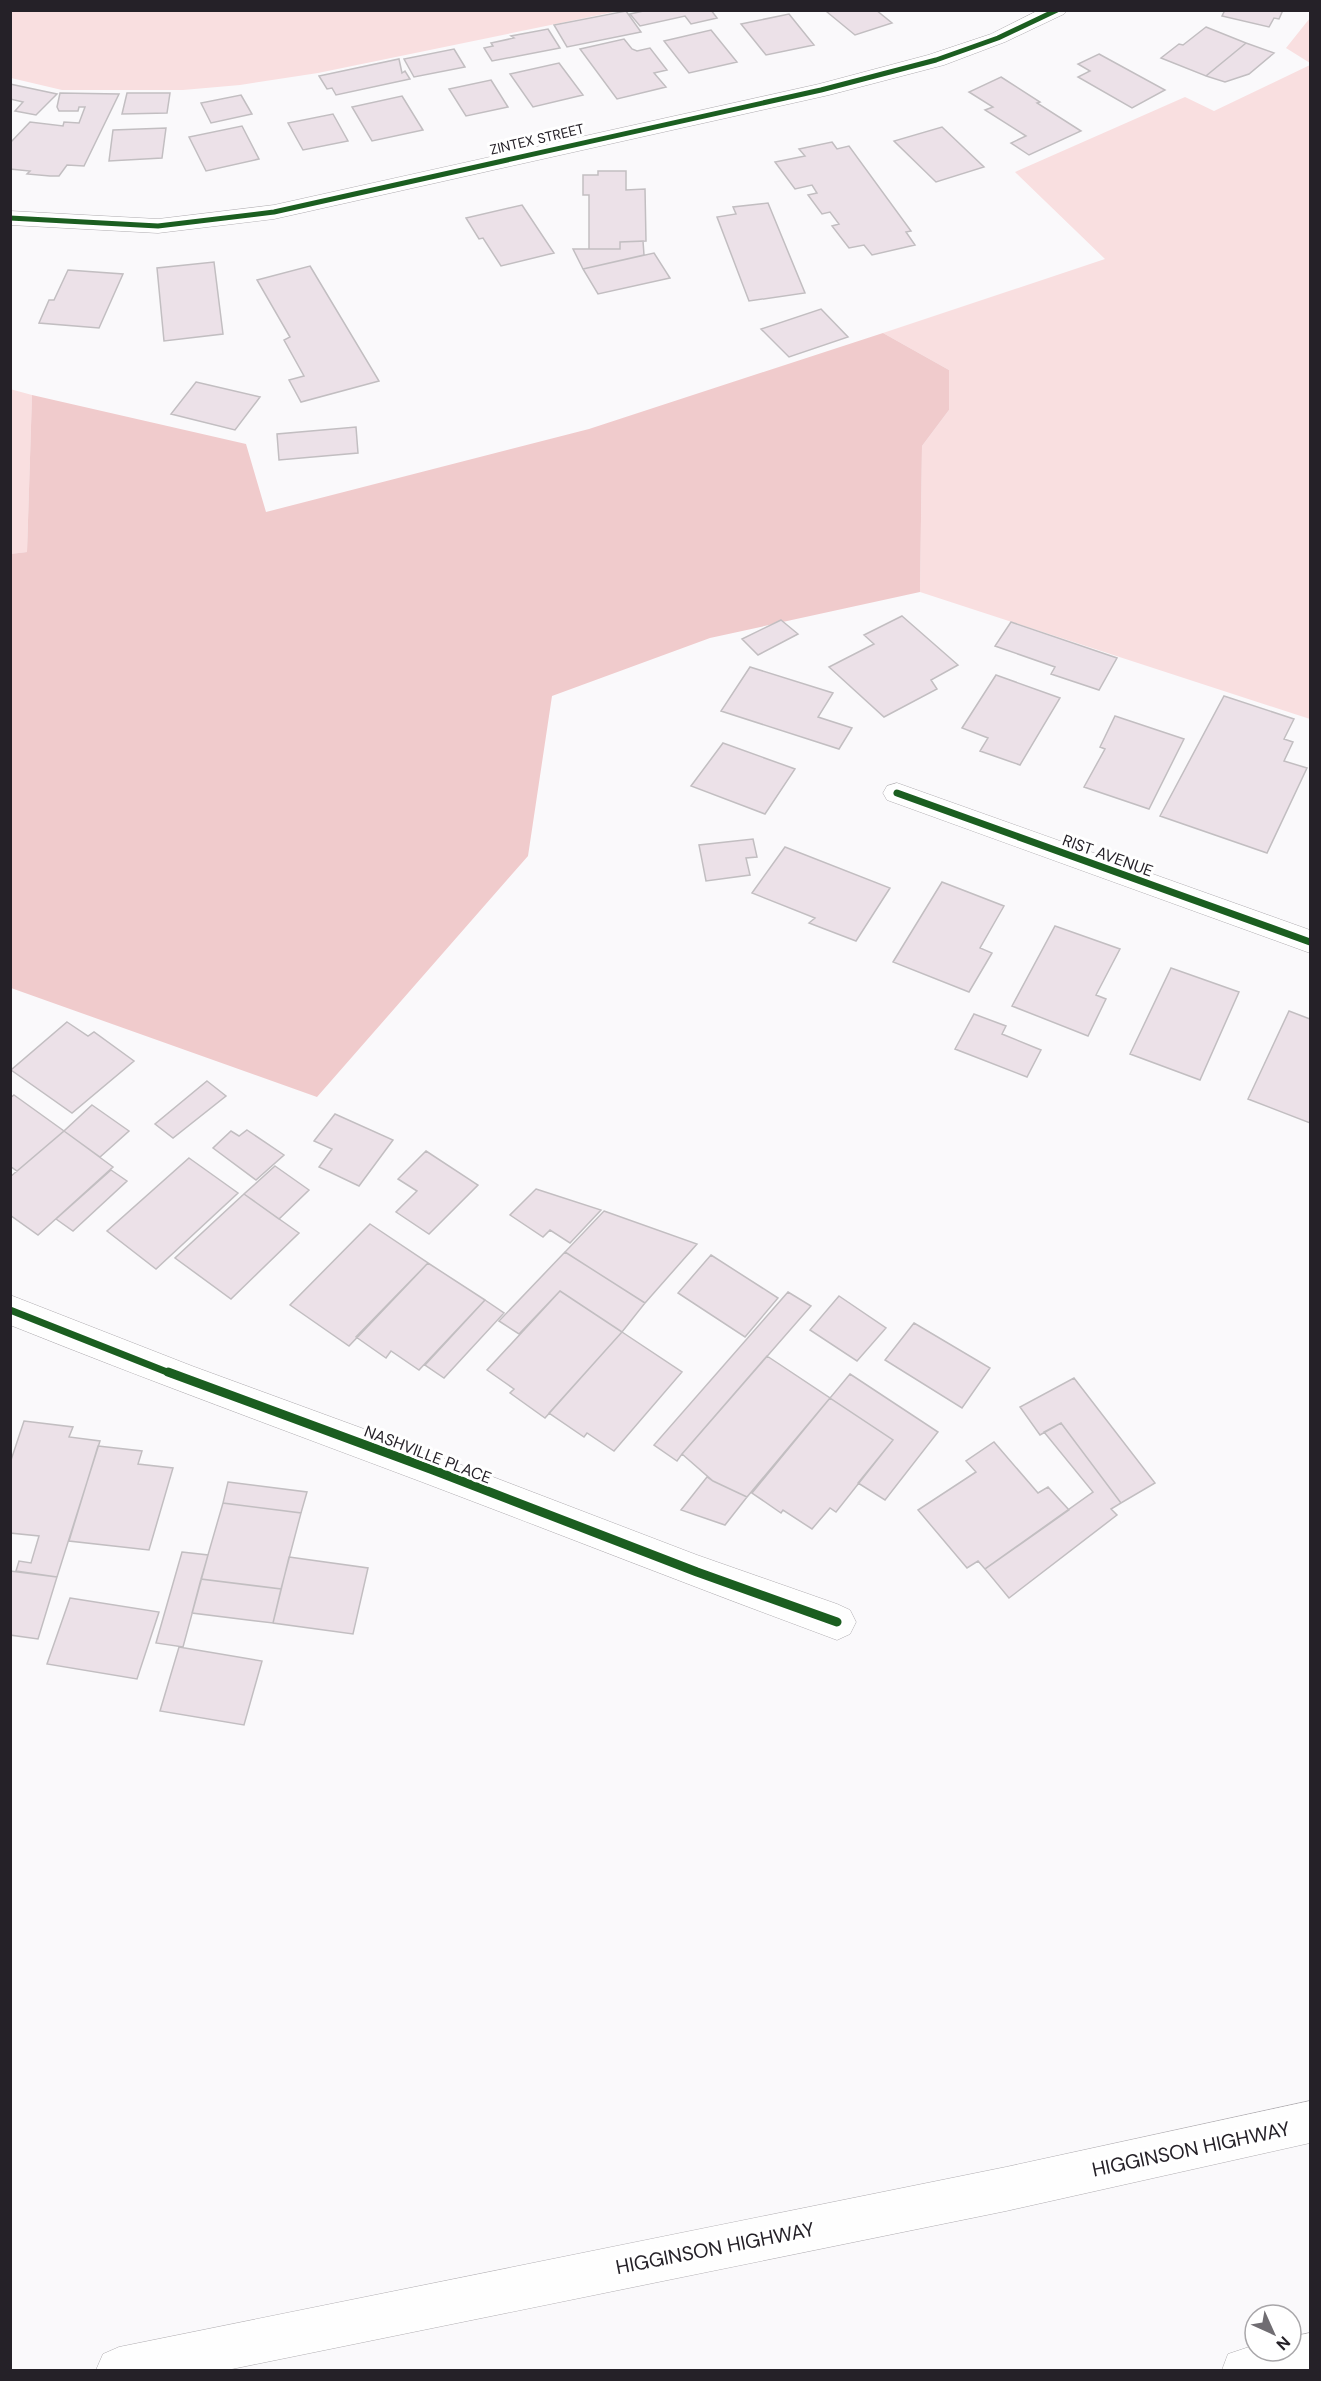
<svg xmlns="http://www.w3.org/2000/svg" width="1321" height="2381" viewBox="0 0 1321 2381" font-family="'DM Sans',sans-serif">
  <rect width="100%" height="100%" fill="#faf9fb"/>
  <path fill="#f9dfe0" d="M 11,10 L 619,10 L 619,11 L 318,73 L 240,85 L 183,90 L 62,90 L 11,78 Z
    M 1310,18 L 1310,63 L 1286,48 Z
    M 1310,65 L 1310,719 L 920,592 L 922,446 L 949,410 L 949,370 L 883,333 L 1105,259 L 1015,172 L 1185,97 L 1214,111 Z
    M 10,389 L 32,395 L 27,552 L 11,554 Z"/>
  <path fill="#f0cbcc" d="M 883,333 L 949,370 L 949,410 L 922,446 L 920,592 L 710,638 L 552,696 L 528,856 L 317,1097 L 11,988 L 10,554 L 27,552 L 32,395 L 246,444 L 266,512 L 589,429 Z"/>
  <path fill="#ece1e8" stroke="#c2bec1" stroke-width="1.5" d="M 648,10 L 711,10 L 717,18 L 691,24 L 685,16 L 640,26 L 630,14 Z
    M 831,10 L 876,10 L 892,23 L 855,35 L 827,12 Z
    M 1225,10 L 1283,10 L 1279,19 L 1274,18 L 1269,27 L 1222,16 Z
    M 626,11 L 641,32 L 567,47 L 554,25 Z
    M 789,14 L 814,45 L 766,55 L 741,24 Z
    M 1206,27 L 1246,43 L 1206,76 L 1161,58 L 1179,44 L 1183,45 Z
    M 548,29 L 560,48 L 492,61 L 484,48 L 493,46 L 491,43 L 514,38 L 511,36 Z
    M 711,30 L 737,62 L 689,73 L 664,41 Z
    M 624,39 L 632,49 L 637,51 L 650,48 L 667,70 L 654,73 L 666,87 L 617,99 L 580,49 Z
    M 1246,43 L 1274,53 L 1249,74 L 1225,82 L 1206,76 Z
    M 454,49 L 465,67 L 414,77 L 404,59 Z
    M 1099,54 L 1165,90 L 1132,108 L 1078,77 L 1090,71 L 1078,64 Z
    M 399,59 L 402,73 L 405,71 L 410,79 L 336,95 L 332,88 L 327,89 L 319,76 Z
    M 559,63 L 583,95 L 533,107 L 510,74 Z
    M 1001,77 L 1040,102 L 1037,103 L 1081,131 L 1029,155 L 1011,143 L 1026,136 L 985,110 L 993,107 L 969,92 Z
    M 491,80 L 508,107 L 466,116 L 449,89 Z
    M 10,84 L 57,94 L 36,115 L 15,111 L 23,102 L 10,99 Z
    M 60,93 L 119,94 L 84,166 L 67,165 L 59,176 L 50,176 L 27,174 L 30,171 L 10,169 L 10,143 L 30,122 L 63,126 L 64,122 L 79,123 L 85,107 L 79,107 L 78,111 L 59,111 L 57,107 Z
    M 127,93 L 170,93 L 167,113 L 122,114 Z
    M 241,95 L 252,114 L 211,123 L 201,103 Z
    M 402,96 L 423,130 L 372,141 L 352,107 Z
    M 333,114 L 348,141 L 303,150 L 288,123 Z
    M 242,126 L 259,159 L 206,171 L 189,137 Z
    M 942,127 L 984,167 L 936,182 L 894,141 Z
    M 166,128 L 162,158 L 109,161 L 113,130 Z
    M 832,142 L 837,149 L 849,146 L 911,231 L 906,232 L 915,245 L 872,255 L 864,245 L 849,248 L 832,226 L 839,224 L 830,212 L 822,214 L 808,195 L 817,193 L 812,185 L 795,189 L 775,162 L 805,156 L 799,149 Z
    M 598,171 L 626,171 L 626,190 L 645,189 L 646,241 L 620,242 L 620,249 L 589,249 L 589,195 L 583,195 L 583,175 L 598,175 Z
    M 768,203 L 805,293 L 749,301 L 717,217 L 736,214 L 733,207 Z
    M 522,205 L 554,253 L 501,266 L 483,238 L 479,239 L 466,218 Z
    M 643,241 L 644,255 L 583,269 L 573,249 L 620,249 L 620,242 Z
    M 654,253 L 670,278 L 598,294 L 583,269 Z
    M 214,262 L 223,334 L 164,341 L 157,268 Z
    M 310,266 L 379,381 L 301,402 L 289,380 L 304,376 L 284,340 L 290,337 L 257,280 Z
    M 68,270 L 123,274 L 99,328 L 39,323 L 49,300 L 54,300 Z
    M 821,309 L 848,337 L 789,357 L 761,329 Z
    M 196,382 L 260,397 L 235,430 L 171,414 Z
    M 356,427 L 358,453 L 279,460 L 277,434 Z
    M 902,616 L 958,665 L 931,680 L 937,689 L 884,717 L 829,667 L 874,644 L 864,635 Z
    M 781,620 L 798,634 L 758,655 L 742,639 Z
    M 1011,622 L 1117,658 L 1099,690 L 1051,674 L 1055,667 L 995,646 Z
    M 750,667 L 833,693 L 818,717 L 852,728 L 839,749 L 721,711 Z
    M 996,675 L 1060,698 L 1020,765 L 980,751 L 988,738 L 962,728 Z
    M 1224,696 L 1294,719 L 1284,739 L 1293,742 L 1284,761 L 1307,768 L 1267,853 L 1160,816 Z
    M 1115,716 L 1184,739 L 1149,809 L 1084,787 L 1105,749 L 1100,747 Z
    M 723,743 L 795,769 L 765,814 L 691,786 Z
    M 753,839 L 757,857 L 746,858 L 750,875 L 706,881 L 699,845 Z
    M 785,847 L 890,888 L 856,941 L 809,923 L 815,918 L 752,893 Z
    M 942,882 L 1004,906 L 980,948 L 992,953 L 969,992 L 893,962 Z
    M 1055,926 L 1120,949 L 1096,995 L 1106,999 L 1088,1036 L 1012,1006 Z
    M 1171,968 L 1239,992 L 1200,1080 L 1130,1054 Z
    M 1289,1011 L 1310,1019 L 1310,1123 L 1248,1099 Z
    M 974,1014 L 1006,1026 L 1002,1034 L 1041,1050 L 1027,1077 L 955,1049 Z
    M 67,1022 L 88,1036 L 94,1032 L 134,1061 L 72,1113 L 11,1070 Z
    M 207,1081 L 226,1096 L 173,1138 L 155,1124 Z
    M 14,1095 L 64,1131 L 17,1171 L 10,1166 L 10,1098 Z
    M 92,1105 L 129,1131 L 100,1157 L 64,1131 Z
    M 335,1114 L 393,1140 L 359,1186 L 319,1167 L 332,1149 L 314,1141 Z
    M 247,1130 L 284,1155 L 256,1180 L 213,1148 L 231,1131 L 239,1136 Z
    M 64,1131 L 113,1167 L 38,1235 L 10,1215 L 10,1177 Z
    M 426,1151 L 478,1185 L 429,1234 L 396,1212 L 417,1191 L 398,1179 Z
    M 189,1158 L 238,1193 L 156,1269 L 107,1231 Z
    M 275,1166 L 309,1190 L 279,1219 L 244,1194 Z
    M 111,1170 L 127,1181 L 73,1231 L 56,1219 Z
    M 536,1189 L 601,1210 L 570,1243 L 550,1230 L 543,1237 L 510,1215 Z
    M 244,1194 L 299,1233 L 231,1299 L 175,1258 Z
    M 604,1211 L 697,1244 L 645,1303 L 565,1252 Z
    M 370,1224 L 428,1263 L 349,1346 L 290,1305 Z
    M 565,1252 L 645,1303 L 622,1332 L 560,1291 L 519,1334 L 499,1321 Z
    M 711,1255 L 778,1298 L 745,1337 L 678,1293 Z
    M 428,1263 L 485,1300 L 419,1370 L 391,1351 L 386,1358 L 356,1337 Z
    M 560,1291 L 622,1332 L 545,1418 L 510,1393 L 514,1389 L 487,1370 Z
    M 788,1292 L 811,1306 L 682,1454 L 677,1461 L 654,1445 Z
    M 839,1296 L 886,1328 L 857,1361 L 810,1330 Z
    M 485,1300 L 504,1313 L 444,1378 L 425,1365 Z
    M 914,1323 L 990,1368 L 962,1408 L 885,1360 Z
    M 622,1332 L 682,1372 L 614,1451 L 587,1433 L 584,1437 L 549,1413 Z
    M 767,1356 L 830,1398 L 747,1497 L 713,1481 L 682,1454 Z
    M 850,1374 L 938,1432 L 885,1500 L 858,1483 L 893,1440 L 830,1398 Z
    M 1074,1378 L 1155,1483 L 1121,1503 L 1061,1423 L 1040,1435 L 1020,1407 Z
    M 830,1398 L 893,1440 L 836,1512 L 830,1508 L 812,1529 L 783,1510 L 781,1513 L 752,1493 Z
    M 24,1421 L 73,1427 L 69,1437 L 100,1441 L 57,1577 L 16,1571 L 19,1561 L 31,1563 L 39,1536 L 10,1533 L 10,1463 Z
    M 1061,1423 L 1121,1503 L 1111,1509 L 1117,1515 L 1009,1598 L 985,1569 L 1093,1492 L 1044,1432 Z
    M 994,1442 L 1038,1493 L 1048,1487 L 1069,1510 L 985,1569 L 978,1561 L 967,1568 L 918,1510 L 976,1472 L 966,1461 Z
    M 98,1446 L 142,1451 L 138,1464 L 173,1468 L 149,1550 L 69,1541 Z
    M 707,1477 L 713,1481 L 747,1497 L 725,1525 L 681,1510 Z
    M 228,1482 L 307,1492 L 301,1513 L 223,1503 Z
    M 223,1503 L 301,1513 L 281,1589 L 201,1579 Z
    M 182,1552 L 208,1555 L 183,1647 L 156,1643 Z
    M 289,1557 L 368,1568 L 353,1634 L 273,1623 Z
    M 10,1571 L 57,1577 L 38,1639 L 10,1635 Z
    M 201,1579 L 281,1589 L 273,1623 L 192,1613 Z
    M 70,1598 L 159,1612 L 137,1679 L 47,1664 Z
    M 179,1647 L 262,1661 L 244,1725 L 160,1711 Z"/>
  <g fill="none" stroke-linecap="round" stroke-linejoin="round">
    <defs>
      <path id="minor" d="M 1039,10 L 1067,10 L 1064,14 L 1005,42 L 944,65 L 829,95 L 274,219 L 158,233 L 10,225 L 10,211 L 158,219 L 274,205 L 819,84 L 928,55 L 991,34 Z
        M 897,783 L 1310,930 L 1310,953 L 887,800 L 883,793 L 887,786 Z
        M 10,1295 L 192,1366 L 446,1459 L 697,1555 L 837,1604 L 850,1610 L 856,1622 L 850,1634 L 837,1640 C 698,1589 560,1534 422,1482 C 284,1430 147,1380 10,1325 Z"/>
      <path id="trunk" d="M 1310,2101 L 1310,2143 L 1006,2211 L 227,2370 L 96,2370 L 103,2354 L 119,2347 L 1006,2167 Z
        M 1310,2333 L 1310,2370 L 1222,2370 L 1228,2354 L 1255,2345 L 1255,2351 L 1291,2351 L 1291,2337 Z"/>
    </defs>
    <use href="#minor" stroke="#b0adb1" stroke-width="1"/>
    <use href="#trunk" stroke="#b0adb1" stroke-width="1"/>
    <use href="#minor" fill="#fefefe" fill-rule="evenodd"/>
    <use href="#trunk" fill="#fefefe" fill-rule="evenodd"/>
    <defs>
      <path id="cycleway-far2" d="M 10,218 L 158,226 L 274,212 L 821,90 L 936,60 L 998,38 L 1057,10"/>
      <path id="cycleway-far1" d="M 897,793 L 1310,942
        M 10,1310 L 172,1374"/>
      <path id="cycleway" d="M 168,1372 L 433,1470 L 697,1572 L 837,1622"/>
    </defs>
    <use href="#cycleway-far2" stroke="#fff" stroke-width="8"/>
    <use href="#cycleway-far1" stroke="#fff" stroke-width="10"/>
    <use href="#cycleway" stroke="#fff" stroke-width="13"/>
    <use href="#cycleway-far2" stroke="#1b5e20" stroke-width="5"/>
    <use href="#cycleway-far1" stroke="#1b5e20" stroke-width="7"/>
    <use href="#cycleway" stroke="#1b5e20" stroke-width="9"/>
  </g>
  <g text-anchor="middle" stroke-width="6" stroke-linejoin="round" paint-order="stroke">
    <g font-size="14" fill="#252128" stroke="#fff">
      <text transform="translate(537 139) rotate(-13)" y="5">ZINTEX STREET</text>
    </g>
    <g font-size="16" fill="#252128" stroke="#fff">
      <text transform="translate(1108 855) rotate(20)" y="6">RIST AVENUE</text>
      <text transform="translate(428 1454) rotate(21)" y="6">NASHVILLE PLACE</text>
    </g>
    <g font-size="20" fill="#252128" stroke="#fff">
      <text transform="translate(1191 2149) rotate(-12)" y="7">HIGGINSON HIGHWAY</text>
      <text transform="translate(715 2248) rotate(-11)" y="7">HIGGINSON HIGHWAY</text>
    </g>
  </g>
  <rect width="1321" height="2381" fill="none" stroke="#252128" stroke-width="24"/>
  <g transform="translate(1273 2333) rotate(135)"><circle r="28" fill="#ffffff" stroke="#a8a6a9" stroke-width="1.5"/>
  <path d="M0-4.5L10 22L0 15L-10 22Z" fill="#706d72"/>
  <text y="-9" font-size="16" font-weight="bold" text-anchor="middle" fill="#252128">N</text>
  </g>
</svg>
